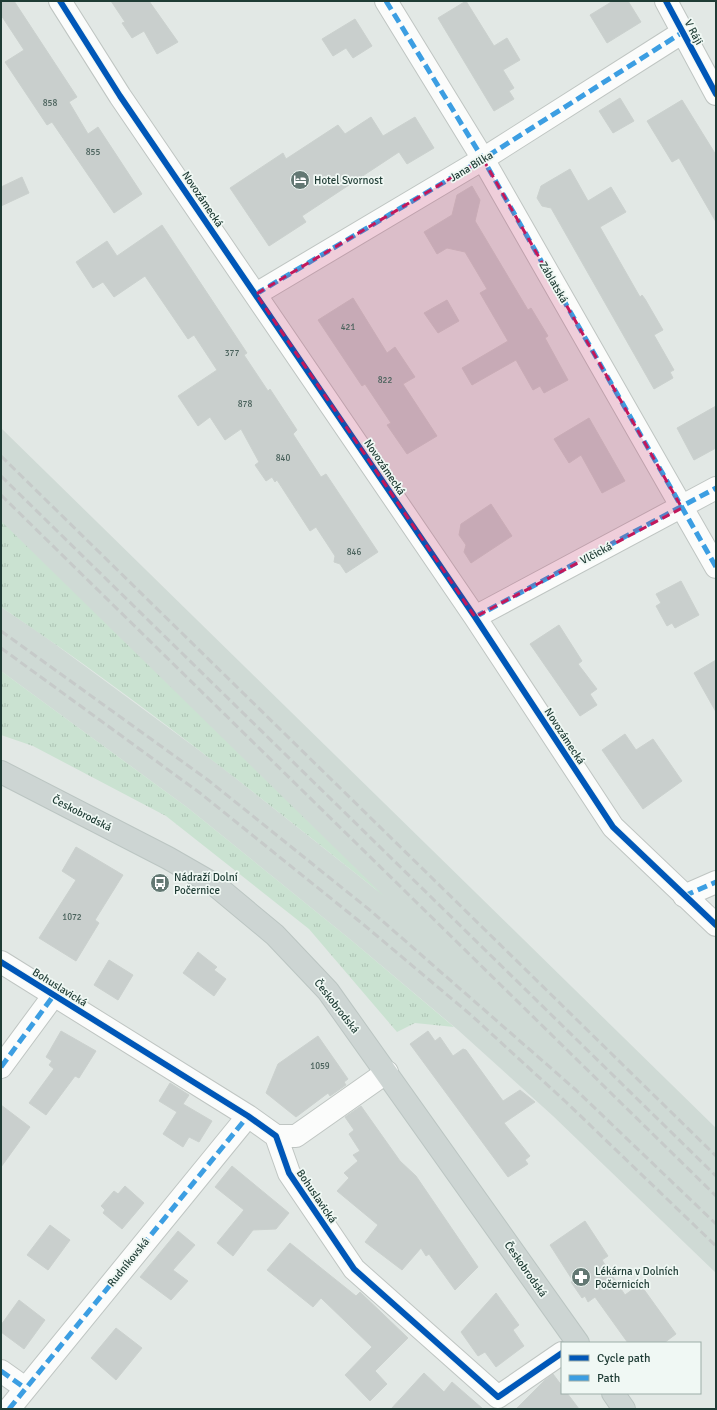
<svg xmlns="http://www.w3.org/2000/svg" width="717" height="1410" viewBox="0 0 717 1410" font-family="Signika,sans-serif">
  <defs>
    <pattern id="grass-tufts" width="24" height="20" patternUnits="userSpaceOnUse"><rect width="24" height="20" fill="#cae2d1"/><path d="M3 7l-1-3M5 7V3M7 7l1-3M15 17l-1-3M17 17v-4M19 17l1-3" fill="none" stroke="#adc3b4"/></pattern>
  </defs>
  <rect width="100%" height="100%" fill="#e2e8e5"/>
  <path fill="#cfdad5" d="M 1,428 L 716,1128 L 716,1273 L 553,1116 L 458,1030 L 351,940 L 188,808 L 1,671 L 1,607 L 40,633 L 219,765 L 379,892 L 1,523 Z"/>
  <path fill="url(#grass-tufts)" d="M 1,521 L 384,896 C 259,796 134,696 1,607 Z
    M 1,671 L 188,808 L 351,940 L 454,1027 L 415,1023 L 397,1032 L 309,929 L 166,816 L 33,746 L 1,735 Z"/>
  <path fill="#c9cfcd" stroke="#cbd1ce" d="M 1,1 L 14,1 L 77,97 L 69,102 L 88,134 L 98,127 L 142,194 L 114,213 L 52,122 L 47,125 L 5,62 L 24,50 L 1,15 Z
    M 111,1 L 149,1 L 178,42 L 157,54 L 144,31 L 132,38 L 122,23 L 125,22 Z
    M 466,1 L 494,46 L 507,38 L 520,60 L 503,70 L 514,88 L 509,91 L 514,99 L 494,111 L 438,18 Z
    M 613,1 L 628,1 L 641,22 L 607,43 L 590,15 Z
    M 355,19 L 372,46 L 353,58 L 346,48 L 333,56 L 322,39 Z
    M 620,98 L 634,121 L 613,133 L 599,111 Z
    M 682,100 L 716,155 L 716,222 L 679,158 L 672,162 L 647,121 Z
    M 371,117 L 383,136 L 415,117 L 434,148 L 407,164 L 399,152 L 302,216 L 306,222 L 269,246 L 230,188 L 283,153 L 286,159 L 338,125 L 345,134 Z
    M 570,169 L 588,201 L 611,187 L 626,212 L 600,227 L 640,297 L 642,295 L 645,299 L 663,330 L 654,335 L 674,370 L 670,372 L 673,378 L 654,389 L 551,208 L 542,206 L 537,198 L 541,186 Z
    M 22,177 L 29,193 L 1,206 L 1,187 Z
    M 472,186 L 480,200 L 475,221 L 528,310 L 531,308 L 548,336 L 545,338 L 568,380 L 544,393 L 540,386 L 533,390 L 516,360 L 472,385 L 462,368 L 508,341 L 480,293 L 487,289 L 465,252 L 447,248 L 437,254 L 424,232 L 452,215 L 457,195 Z
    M 162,225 L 247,353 L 244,355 L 268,391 L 270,389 L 297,430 L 293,434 L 321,477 L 326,474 L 378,552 L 346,573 L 340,564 L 334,562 L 335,556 L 316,527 L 310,531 L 277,480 L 275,482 L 272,477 L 266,481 L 255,465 L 259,462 L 241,429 L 225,440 L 210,417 L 198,426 L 178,396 L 217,370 L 194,335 L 188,339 L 145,276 L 114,297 L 103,282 L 93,288 L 76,262 L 107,241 L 117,256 Z
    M 353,298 L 387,353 L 395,347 L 415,377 L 403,384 L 437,436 L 407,454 L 387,425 L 391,423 L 365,384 L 362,386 L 318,320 Z
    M 447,300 L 459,321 L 438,333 L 424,313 Z
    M 716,406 L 716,448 L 694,460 L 677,428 Z
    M 589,418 L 625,481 L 602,493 L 581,455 L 569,463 L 554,439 Z
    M 491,504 L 512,536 L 471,563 L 464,552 L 466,545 L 459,535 L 461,524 Z
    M 681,581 L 699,615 L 675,628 L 672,623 L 667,626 L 656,606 L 661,603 L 656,594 Z
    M 559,625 L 582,661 L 578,664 L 597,689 L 590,694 L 597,705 L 580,716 L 530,644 Z
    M 716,660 L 716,712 L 694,673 Z
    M 625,734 L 636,750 L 653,739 L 682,781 L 643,809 L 602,750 Z
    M 76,847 L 123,875 L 95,920 L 99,923 L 76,961 L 39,938 L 76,880 L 62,871 Z
    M 198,952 L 217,967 L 214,970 L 226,979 L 214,996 L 183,973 Z
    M 109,960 L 133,975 L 118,1000 L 94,985 Z
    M 61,1031 L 96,1051 L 79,1078 L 75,1076 L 46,1115 L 29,1103 L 54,1069 L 49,1065 L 52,1061 L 46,1057 Z
    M 428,1031 L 435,1041 L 440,1037 L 453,1056 L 463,1049 L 466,1050 L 503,1101 L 520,1090 L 535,1102 L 504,1123 L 530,1156 L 525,1160 L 528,1164 L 508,1177 L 410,1044 Z
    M 318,1036 L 348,1079 L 344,1082 L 346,1085 L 330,1096 L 328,1093 L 296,1117 L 266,1093 L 278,1064 Z
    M 170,1083 L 189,1095 L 183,1104 L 212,1121 L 199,1142 L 189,1137 L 183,1147 L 163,1134 L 177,1112 L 159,1101 Z
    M 1,1105 L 30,1127 L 1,1167 Z
    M 361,1106 L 400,1161 L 416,1176 L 478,1267 L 455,1290 L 429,1254 L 426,1256 L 421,1248 L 402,1270 L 365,1242 L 378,1225 L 337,1191 L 349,1178 L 344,1173 L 358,1161 L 353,1155 L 360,1151 L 349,1134 L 354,1130 L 345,1117 Z
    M 232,1166 L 289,1213 L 276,1229 L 253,1230 L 233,1256 L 217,1243 L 244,1210 L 215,1187 Z
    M 125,1186 L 144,1203 L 122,1229 L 103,1213 L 105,1210 L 101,1206 L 114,1191 L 118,1194 Z
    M 585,1221 L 608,1256 L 602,1260 L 625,1295 L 640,1284 L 676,1334 L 664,1343 L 628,1343 L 595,1297 L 588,1302 L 585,1296 L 582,1298 L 571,1282 L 573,1281 L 550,1245 Z
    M 50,1225 L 70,1240 L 48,1270 L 27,1255 Z
    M 178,1231 L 195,1245 L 173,1270 L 188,1281 L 171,1300 L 140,1277 Z
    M 290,1243 L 356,1296 L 360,1292 L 408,1338 L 375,1371 L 387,1384 L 370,1401 L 345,1375 L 372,1347 L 321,1298 L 313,1307 L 267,1270 Z
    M 496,1293 L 519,1325 L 513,1330 L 524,1346 L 496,1367 L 485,1352 L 478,1356 L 461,1332 Z
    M 19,1300 L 45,1320 L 24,1349 L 1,1332 L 1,1325 Z
    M 116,1328 L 142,1348 L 116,1380 L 91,1358 Z
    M 424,1373 L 444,1392 L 452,1382 L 483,1409 L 391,1409 Z
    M 553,1374 L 562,1386 L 562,1393 L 567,1393 L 579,1409 L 516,1409 L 545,1380 Z"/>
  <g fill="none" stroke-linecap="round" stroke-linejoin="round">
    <defs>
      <path id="minor" d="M 60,1 L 120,96 L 475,617 L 613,827 L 716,925
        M 386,1 L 483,159 L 716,567
        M 666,1 L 716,94
        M 256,294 L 483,159 L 683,32
        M 475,617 L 716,488
        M 684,896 L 716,882
        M 1,962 L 248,1116 L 276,1136 L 289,1173 L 354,1269 L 498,1397 L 562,1353
        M 1,1067 L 54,995
        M 276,1136 L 296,1136 L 387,1072
        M 1,1371 L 25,1388
        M 9,1409 L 248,1116"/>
      <path id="major" d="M 1,772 L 168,858 L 215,885 L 275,935 L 328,991 L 578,1343
        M 613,1393 L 624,1409"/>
    </defs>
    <use href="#minor" stroke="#bfc5c2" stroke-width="24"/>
    <use href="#major" stroke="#bbc5c2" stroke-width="24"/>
    <use href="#minor" stroke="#fbfcfb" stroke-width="22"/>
    <use href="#major" stroke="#cdd5d3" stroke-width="22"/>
    <path stroke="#c6cac9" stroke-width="3" stroke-dasharray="8 4" stroke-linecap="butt" d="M 1,456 L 716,1156
      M 1,476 L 716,1176
      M 1,495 L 716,1196
      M 1,631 L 208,780 L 371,911 L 576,1090 L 716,1224
      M 1,648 L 200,793 L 364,925 L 471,1015 L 566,1102 L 716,1246"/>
    <path stroke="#3c9ee2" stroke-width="5" stroke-dasharray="10 5" stroke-linecap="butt" d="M 386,1 L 483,159 L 716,567
      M 256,294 L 483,159 L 683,32
      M 475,617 L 716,488
      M 684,896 L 716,882
      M 1,1067 L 54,995
      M 1,1371 L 25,1388
      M 9,1409 L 248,1116"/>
    <defs>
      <path id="cycleway" d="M 60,1 L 120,96 L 475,617 L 613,827 L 716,925
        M 666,1 L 716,94
        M 1,962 L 248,1116 L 276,1136 L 289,1173 L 354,1269 L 498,1397 L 562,1353"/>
    </defs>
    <use href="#cycleway" stroke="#f0f8f4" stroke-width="8"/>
    <use href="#cycleway" stroke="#0057b8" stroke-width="6"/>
  </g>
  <path fill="#c2185b" fill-opacity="0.2" stroke="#c2185b" stroke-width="3" stroke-dasharray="8 5" stroke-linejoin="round" d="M 483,159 L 682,508 L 475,617 L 256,294 Z"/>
  <defs>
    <symbol id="hotel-disc" viewBox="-11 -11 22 22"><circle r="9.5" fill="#637873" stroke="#f0f8f4"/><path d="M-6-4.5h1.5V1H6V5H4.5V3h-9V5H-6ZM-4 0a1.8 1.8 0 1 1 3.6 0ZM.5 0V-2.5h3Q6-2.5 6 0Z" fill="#fff"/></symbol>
    <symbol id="bus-disc" viewBox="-11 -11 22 22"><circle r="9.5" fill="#637873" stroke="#f0f8f4"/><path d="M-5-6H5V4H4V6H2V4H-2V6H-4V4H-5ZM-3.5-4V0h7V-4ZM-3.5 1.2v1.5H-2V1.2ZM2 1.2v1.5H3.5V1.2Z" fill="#fff"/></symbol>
    <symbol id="pharmacy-disc" viewBox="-11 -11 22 22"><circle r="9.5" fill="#637873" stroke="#f0f8f4"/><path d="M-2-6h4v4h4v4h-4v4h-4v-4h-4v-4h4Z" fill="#fff"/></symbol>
  </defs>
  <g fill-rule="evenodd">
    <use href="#hotel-disc" x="289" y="169" width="22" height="22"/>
    <use href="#bus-disc" x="149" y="872" width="22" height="22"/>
    <use href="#pharmacy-disc" x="570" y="1266" width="22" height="22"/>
  </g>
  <g text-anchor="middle" stroke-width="3.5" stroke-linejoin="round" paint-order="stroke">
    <g font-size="9" fill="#4a625c">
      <text x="50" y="106">858</text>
      <text x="93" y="155">855</text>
      <text x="348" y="330">421</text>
      <text x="232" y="356">377</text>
      <text x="385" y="383">822</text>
      <text x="245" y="407">878</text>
      <text x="283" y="461">840</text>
      <text x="354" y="555">846</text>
      <text x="72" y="920">1072</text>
      <text x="320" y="1069">1059</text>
    </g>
    <g font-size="11" fill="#1f3c35" stroke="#f0f8f4">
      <text transform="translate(694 32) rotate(62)" y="4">V Ráji</text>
      <text transform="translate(471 166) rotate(-31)" y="4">Jana Bílka</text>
      <text transform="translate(203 199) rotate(56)" y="4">Novozámecká</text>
      <text transform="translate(554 282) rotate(60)" y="4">Záblatská</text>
      <text transform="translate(385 467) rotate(56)" y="4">Novozámecká</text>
      <text transform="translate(596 553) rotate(-28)" y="4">Vlčická</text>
      <text transform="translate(565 736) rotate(57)" y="4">Novozámecká</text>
      <text transform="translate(82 813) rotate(27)" y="4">Českobrodská</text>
      <text transform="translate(60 987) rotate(32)" y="4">Bohuslavická</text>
      <text transform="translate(337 1006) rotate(52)" y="4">Českobrodská</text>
      <text transform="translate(317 1196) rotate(56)" y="4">Bohuslavická</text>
      <text transform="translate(128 1262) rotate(-51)" y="4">Rudníkovská</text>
      <text transform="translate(526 1269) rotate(55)" y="4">Českobrodská</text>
    </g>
    <g font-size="11" fill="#1f3c35" stroke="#f0f8f4" text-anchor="start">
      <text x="314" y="184">Hotel Svornost</text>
      <text x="174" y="881">Nádraží Dolní<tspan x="174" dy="13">Počernice</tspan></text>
      <text x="595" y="1275">Lékárna v Dolních<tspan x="595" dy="13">Počernicích</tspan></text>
    </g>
  </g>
  <rect width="717" height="1410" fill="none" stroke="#1f3c35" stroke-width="4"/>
  <rect x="561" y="1342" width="140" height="52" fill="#f0f8f4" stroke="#9cada8"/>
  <rect x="569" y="1355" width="20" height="6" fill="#0057b8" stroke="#9cada8"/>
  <text x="597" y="1362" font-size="12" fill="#1f3c35">Cycle path</text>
  <rect x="569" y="1375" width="20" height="6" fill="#3c9ee2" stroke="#9cada8"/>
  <text x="597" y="1382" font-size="12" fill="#1f3c35">Path</text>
</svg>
